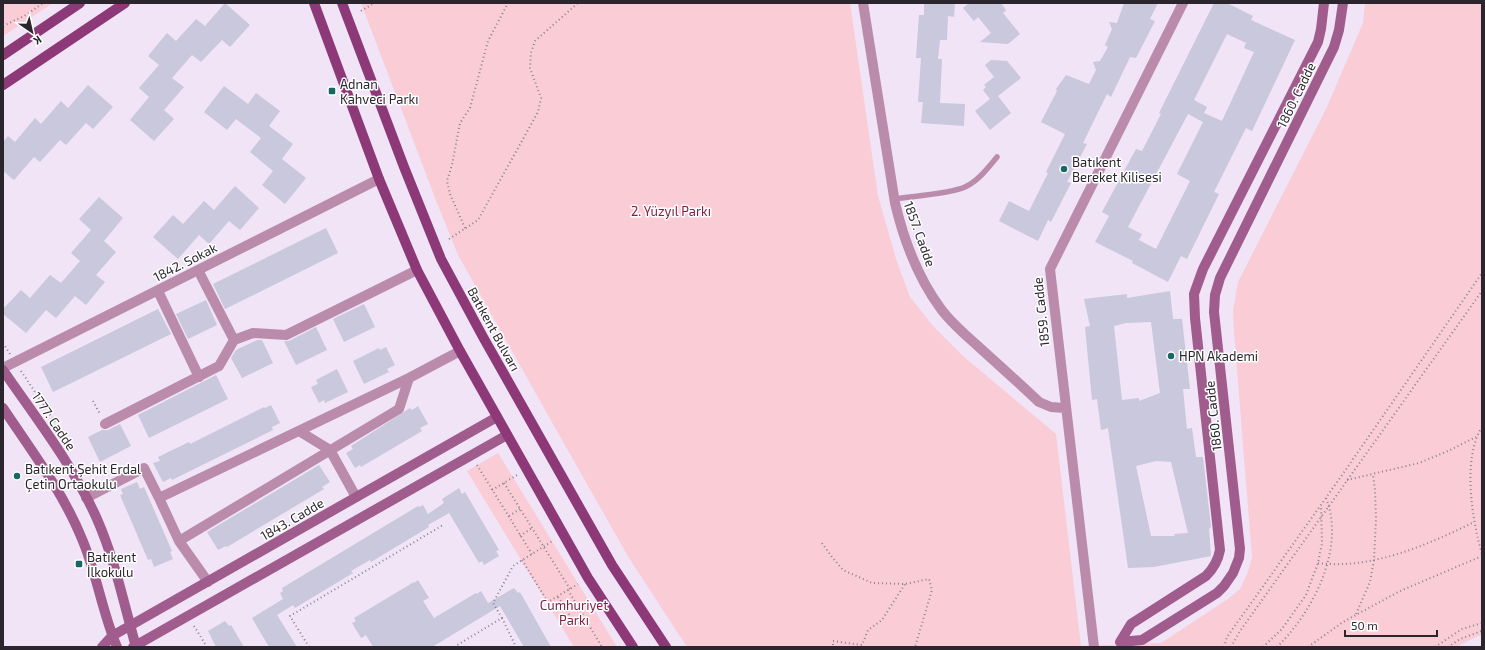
<svg xmlns="http://www.w3.org/2000/svg" width="1485" height="650" viewBox="0 0 1485 650" font-family="'Exo 2',sans-serif">
  <rect width="100%" height="100%" fill="#f0e4f6"/>
  <path fill="#f9ccd6" d="M 3,3 L 53,3 L 3,36 Z
    M 361,3 L 850,3 L 878,196 L 896,259 L 910,297 L 933,326 L 963,356 L 1056,434 L 1081,646 L 1161,643 L 1228,599 L 1240,589 L 1248,572 L 1252,557 L 1234,332 L 1233,311 L 1238,282 L 1326,109 L 1363,23 L 1365,3 L 1482,3 L 1482,636 L 1478,636 L 1456,647 L 687,647 L 629,558 L 562,440 L 458,255 L 437,203 Z
    M 498,453 L 617,647 L 574,647 L 467,471 Z"/>
  <path fill="#c9c8dc" fill-rule="evenodd" d="M 225,3 L 250,25 L 230,47 L 222,40 L 201,62 L 192,55 L 172,78 L 184,87 L 164,110 L 174,119 L 154,141 L 130,120 L 149,97 L 139,88 L 159,65 L 148,56 L 167,33 L 176,41 L 196,19 L 205,26 Z
    M 924,3 L 955,3 L 954,17 L 948,16 L 947,40 L 940,40 L 938,59 L 942,59 L 940,103 L 965,104 L 964,126 L 921,123 L 923,102 L 918,102 L 921,58 L 916,58 L 919,15 L 924,15 Z
    M 969,3 L 1001,3 L 1006,10 L 1003,13 L 1020,34 L 1008,44 L 980,42 L 991,33 L 978,17 L 974,21 L 963,8 Z
    M 1124,3 L 1158,3 L 1150,19 L 1155,21 L 1136,58 L 1130,57 L 1111,97 L 1107,94 L 1083,143 L 1087,144 L 1067,182 L 1071,183 L 1051,222 L 1048,220 L 1038,241 L 999,221 L 1009,201 L 1029,211 L 1048,173 L 1046,172 L 1065,134 L 1041,122 L 1057,91 L 1056,89 L 1066,75 L 1089,84 L 1096,70 L 1093,62 L 1100,61 L 1108,47 L 1105,45 L 1112,29 L 1109,22 L 1117,23 Z
    M 1214,3 L 1227,3 L 1253,16 L 1251,20 L 1295,40 L 1252,131 L 1246,128 L 1214,192 L 1219,194 L 1187,259 L 1181,256 L 1168,282 L 1132,263 L 1133,261 L 1095,242 L 1109,216 L 1102,212 L 1136,149 L 1142,151 L 1161,114 L 1159,113 ZM 1227,34 L 1246,43 L 1244,48 L 1254,52 L 1222,121 L 1204,113 L 1207,107 L 1194,100 ZM 1188,114 L 1203,122 L 1177,174 L 1190,181 L 1156,249 L 1139,240 L 1142,234 L 1128,227 Z
    M 991,60 L 1007,61 L 1021,78 L 998,96 L 1011,113 L 990,130 L 975,111 L 990,99 L 983,90 L 986,87 L 984,85 L 994,77 L 985,65 Z
    M 88,85 L 113,107 L 93,129 L 86,123 L 66,145 L 60,140 L 40,162 L 34,157 L 14,180 L 3,171 L 3,142 L 8,136 L 15,142 L 35,118 L 41,124 L 61,101 L 68,108 Z
    M 224,86 L 248,104 L 256,93 L 280,111 L 269,126 L 293,144 L 282,159 L 306,178 L 285,204 L 262,185 L 273,171 L 250,152 L 261,138 L 236,119 L 227,130 L 204,112 Z
    M 235,186 L 259,208 L 240,230 L 229,221 L 209,244 L 199,235 L 178,259 L 153,237 L 173,215 L 183,224 L 204,201 L 214,210 Z
    M 99,197 L 123,218 L 104,241 L 116,252 L 96,275 L 105,282 L 86,305 L 75,296 L 56,318 L 46,310 L 26,333 L 3,314 L 3,309 L 21,290 L 30,298 L 50,275 L 61,283 L 80,261 L 71,253 L 91,230 L 79,219 Z
    M 326,228 L 338,253 L 225,309 L 213,284 Z
    M 1170,291 L 1173,319 L 1182,319 L 1190,389 L 1183,389 L 1187,429 L 1192,428 L 1196,457 L 1203,457 L 1211,527 L 1209,529 L 1211,556 L 1154,567 L 1128,568 L 1108,428 L 1101,430 L 1097,399 L 1092,400 L 1085,327 L 1090,326 L 1084,299 L 1127,294 L 1127,298 ZM 1151,322 L 1160,393 L 1139,401 L 1139,398 L 1122,400 L 1114,326 L 1126,323 ZM 1156,461 L 1171,462 L 1188,533 L 1174,534 L 1175,536 L 1151,536 L 1136,466 Z
    M 206,300 L 217,325 L 188,339 L 176,314 Z
    M 364,304 L 375,327 L 344,342 L 333,319 Z
    M 158,309 L 171,334 L 53,392 L 41,367 Z
    M 316,327 L 327,350 L 296,365 L 284,341 L 289,341 Z
    M 257,340 L 262,340 L 273,363 L 242,378 L 231,358 L 236,350 Z
    M 386,347 L 395,365 L 387,369 L 389,372 L 364,384 L 353,361 L 379,348 L 380,350 Z
    M 337,369 L 348,392 L 325,403 L 324,400 L 319,403 L 311,387 L 318,384 L 316,380 Z
    M 216,375 L 228,399 L 149,438 L 138,415 Z
    M 271,405 L 280,423 L 272,427 L 273,430 L 172,480 L 171,478 L 163,482 L 153,463 L 160,461 L 158,457 L 189,442 L 190,444 L 264,407 L 265,408 Z
    M 418,406 L 428,424 L 420,428 L 422,431 L 361,467 L 360,465 L 355,468 L 346,453 L 353,449 L 351,446 L 410,408 L 412,410 Z
    M 120,424 L 131,446 L 100,462 L 88,437 L 102,430 L 108,430 Z
    M 319,465 L 330,482 L 322,487 L 324,489 L 227,547 L 226,546 L 218,550 L 207,532 Z
    M 137,482 L 140,489 L 144,487 L 172,551 L 170,552 L 173,559 L 154,567 L 151,559 L 148,560 L 120,495 L 123,494 L 121,489 Z
    M 459,488 L 462,494 L 465,492 L 499,550 L 496,551 L 499,556 L 484,565 L 482,561 L 479,563 L 449,513 L 428,525 L 429,527 L 371,562 L 370,560 L 351,571 L 353,573 L 295,608 L 293,605 L 277,615 L 297,647 L 269,647 L 252,618 L 283,599 L 280,593 L 283,591 L 282,588 L 418,506 L 419,507 L 423,505 L 428,514 L 444,503 L 442,499 Z
    M 418,580 L 429,598 L 423,601 L 434,618 L 476,593 L 477,594 L 481,591 L 488,603 L 514,588 L 518,593 L 520,592 L 551,647 L 524,647 L 500,606 L 432,647 L 373,647 L 366,635 L 361,638 L 352,623 L 356,621 L 354,618 L 414,582 L 414,583 Z
    M 225,621 L 229,626 L 231,625 L 244,647 L 216,647 L 208,631 Z"/>
  <g fill="none" stroke-linecap="round" stroke-linejoin="round">
    <path stroke="#8b838f" stroke-width="2" stroke-dasharray="1 3" stroke-linecap="butt" d="M 361,11 L 374,3
      M 3,26 L 26,15 L 43,3
      M 465,228 L 450,194 L 447,181 L 452,165 L 460,123 L 470,108 L 488,41 L 508,3
      M 449,239 L 478,220 L 538,112 L 541,98 L 530,68 L 531,53 L 535,41 L 578,3
      M 3,343 L 10,354
      M 21,371 L 55,422
      M 93,401 L 100,414
      M 1482,427 C 1462,458 1472,520 1482,554
      M 477,465 L 532,554
      M 1347,480 L 1419,463 L 1448,451 L 1476,437
      M 504,483 L 570,589
      M 492,490 L 517,475
      M 509,516 L 520,509
      M 520,536 L 532,528
      M 822,543 L 832,557 L 843,570 L 872,583 L 905,584 L 929,579 L 932,590 L 915,647
      M 522,560 L 548,602 L 578,584
      M 1318,563 C 1370,570 1428,545 1474,522
      M 568,590 L 602,647
      M 558,597 L 576,625 L 586,619
      M 1356,614 L 1370,582 L 1374,560 L 1376,519 L 1375,490 L 1373,475
      M 502,618 L 493,603 L 513,566 L 554,540
      M 194,626 L 207,647
      M 833,645 L 833,641 L 862,645 L 868,630 L 882,620 L 905,584
      M 309,647 L 290,616 L 443,525
      M 454,647 L 502,618 L 516,647
      M 1224,647 L 1227,637 L 1340,478 L 1482,273
      M 1231,647 L 1240,631 L 1482,291
      M 1263,647 L 1282,629 L 1306,595 L 1318,563 L 1322,543 L 1321,506
      M 1277,647 C 1313,612 1346,548 1326,498
      M 1308,647 L 1343,622 L 1400,591 L 1482,556
      M 1435,647 L 1462,629 L 1482,623
      M 1448,647 L 1460,639 L 1482,631"/>
    <path stroke="#bb8bac" stroke-width="5.5" d="M 894,199 C 912,196 950,194 965,187 C 978,181 988,168 997,157"/>
    <path stroke="#bb8bac" stroke-width="10" d="M 863,3 L 895,203 C 904,241 918,278 941,309 C 952,324 967,336 980,348 C 1000,366 1020,384 1039,402 L 1051,407 L 1065,408
      M 198,270 L 234,340
      M 158,291 L 199,377
      M 3,368 L 379,179
      M 105,424 L 219,366 L 234,340 L 253,333 L 286,335 L 417,270
      M 299,431 L 330,450 L 356,497
      M 86,498 L 144,468 L 159,498
      M 179,541 L 399,409 L 409,378
      M 208,582 L 179,541 L 159,498 L 409,378 L 460,351
      M 1094,647 L 1050,269 L 1183,3"/>
    <path stroke="#a15c8e" stroke-width="10" d="M 1324,3 L 1321,29 L 1318,42 L 1203,269 L 1194,294 L 1195,318 L 1220,550 C 1218,561 1214,568 1206,576 L 1131,624 L 1120,642 L 1142,640 L 1217,593 L 1224,586 L 1233,573 L 1239,558 L 1240,549 L 1214,312 L 1215,295 L 1220,278 L 1334,47 L 1339,30 L 1343,3
      M 3,370 C 36,418 73,465 97,519 C 115,560 124,604 136,647
      M 3,408 C 31,450 63,492 82,539 C 97,574 102,612 117,647
      M 102,647 L 112,636 L 497,417
      M 133,647 L 507,435"/>
    <path stroke="#8d3978" stroke-width="10" d="M 314,3 L 379,179 L 417,270 L 460,351 L 588,578 L 633,647
      M 342,3 L 404,167 L 441,259 L 483,337 L 612,565 L 666,647
      M 3,55 L 80,3
      M 3,85 L 125,3"/>
  </g>
  <g fill="#196663" stroke="#fff" stroke-width="1.5">
    <rect x="328" y="87" width="8" height="8" rx="2"/>
    <circle cx="1064" cy="169" r="4"/>
    <circle cx="1171" cy="356" r="4"/>
    <circle cx="17" cy="476" r="4"/>
    <rect x="75" y="560" width="8" height="8" rx="2"/>
  </g>
  <g text-anchor="middle" stroke-width="3" stroke-linejoin="round" paint-order="stroke">
    <g font-size="13" fill="#2b262d" stroke="#fff" text-anchor="start">
      <text x="340" y="89">Adnan<tspan x="340" dy="15">Kahveci Parkı</tspan></text>
      <text x="1072" y="167">Batıkent<tspan x="1072" dy="15">Bereket Kilisesi</tspan></text>
      <text x="1179" y="361">HPN Akademi</text>
      <text x="25" y="474">Batıkent Şehit Erdal<tspan x="25" dy="15">Çetin Ortaokulu</tspan></text>
      <text x="87" y="562">Batıkent<tspan x="87" dy="15">İlkokulu</tspan></text>
    </g>
    <g font-size="13" fill="#2b262d" stroke="#fff">
      <text transform="translate(1296 95) rotate(-64)" y="5">1860. Cadde</text>
      <text transform="translate(920 234) rotate(70)" y="5">1857. Cadde</text>
      <text transform="translate(185 262) rotate(-27)" y="5">1842. Sokak</text>
      <text transform="translate(1041 312) rotate(-96)" y="5">1859. Cadde</text>
      <text transform="translate(494 329) rotate(61)" y="5">Batıkent Bulvarı</text>
      <text transform="translate(1213 416) rotate(-96)" y="5">1860. Cadde</text>
      <text transform="translate(54 421) rotate(56)" y="5">1777. Cadde</text>
      <text transform="translate(292 519) rotate(-30)" y="5">1843. Cadde</text>
    </g>
    <g font-size="13" fill="#801f43" stroke="#fff">
      <text x="671" y="216">2. Yüzyıl Parkı</text>
      <text x="574" y="610">Cumhuriyet<tspan x="574" dy="15">Parkı</tspan></text>
    </g>
  </g>
  <rect width="1485" height="650" fill="none" stroke="#2b262d" stroke-width="8"/>
  <g transform="translate(32 32) rotate(146)" stroke="#ffffff" stroke-width="3" paint-order="stroke">
  <path d="M0-3L7 15L0 10L-7 15Z" fill="#2b262d"/>
  <text y="-6" font-size="11" font-weight="bold" text-anchor="middle" fill="#2b262d">K</text>
  </g>
  <path d="M1345 630v6h92v-6" fill="none" stroke="#2b262d" stroke-width="2"/>
  <text x="1351" y="630" font-size="12" fill="#2b262d" stroke="#ffffff" stroke-width="3" paint-order="stroke">50 m</text>
</svg>
